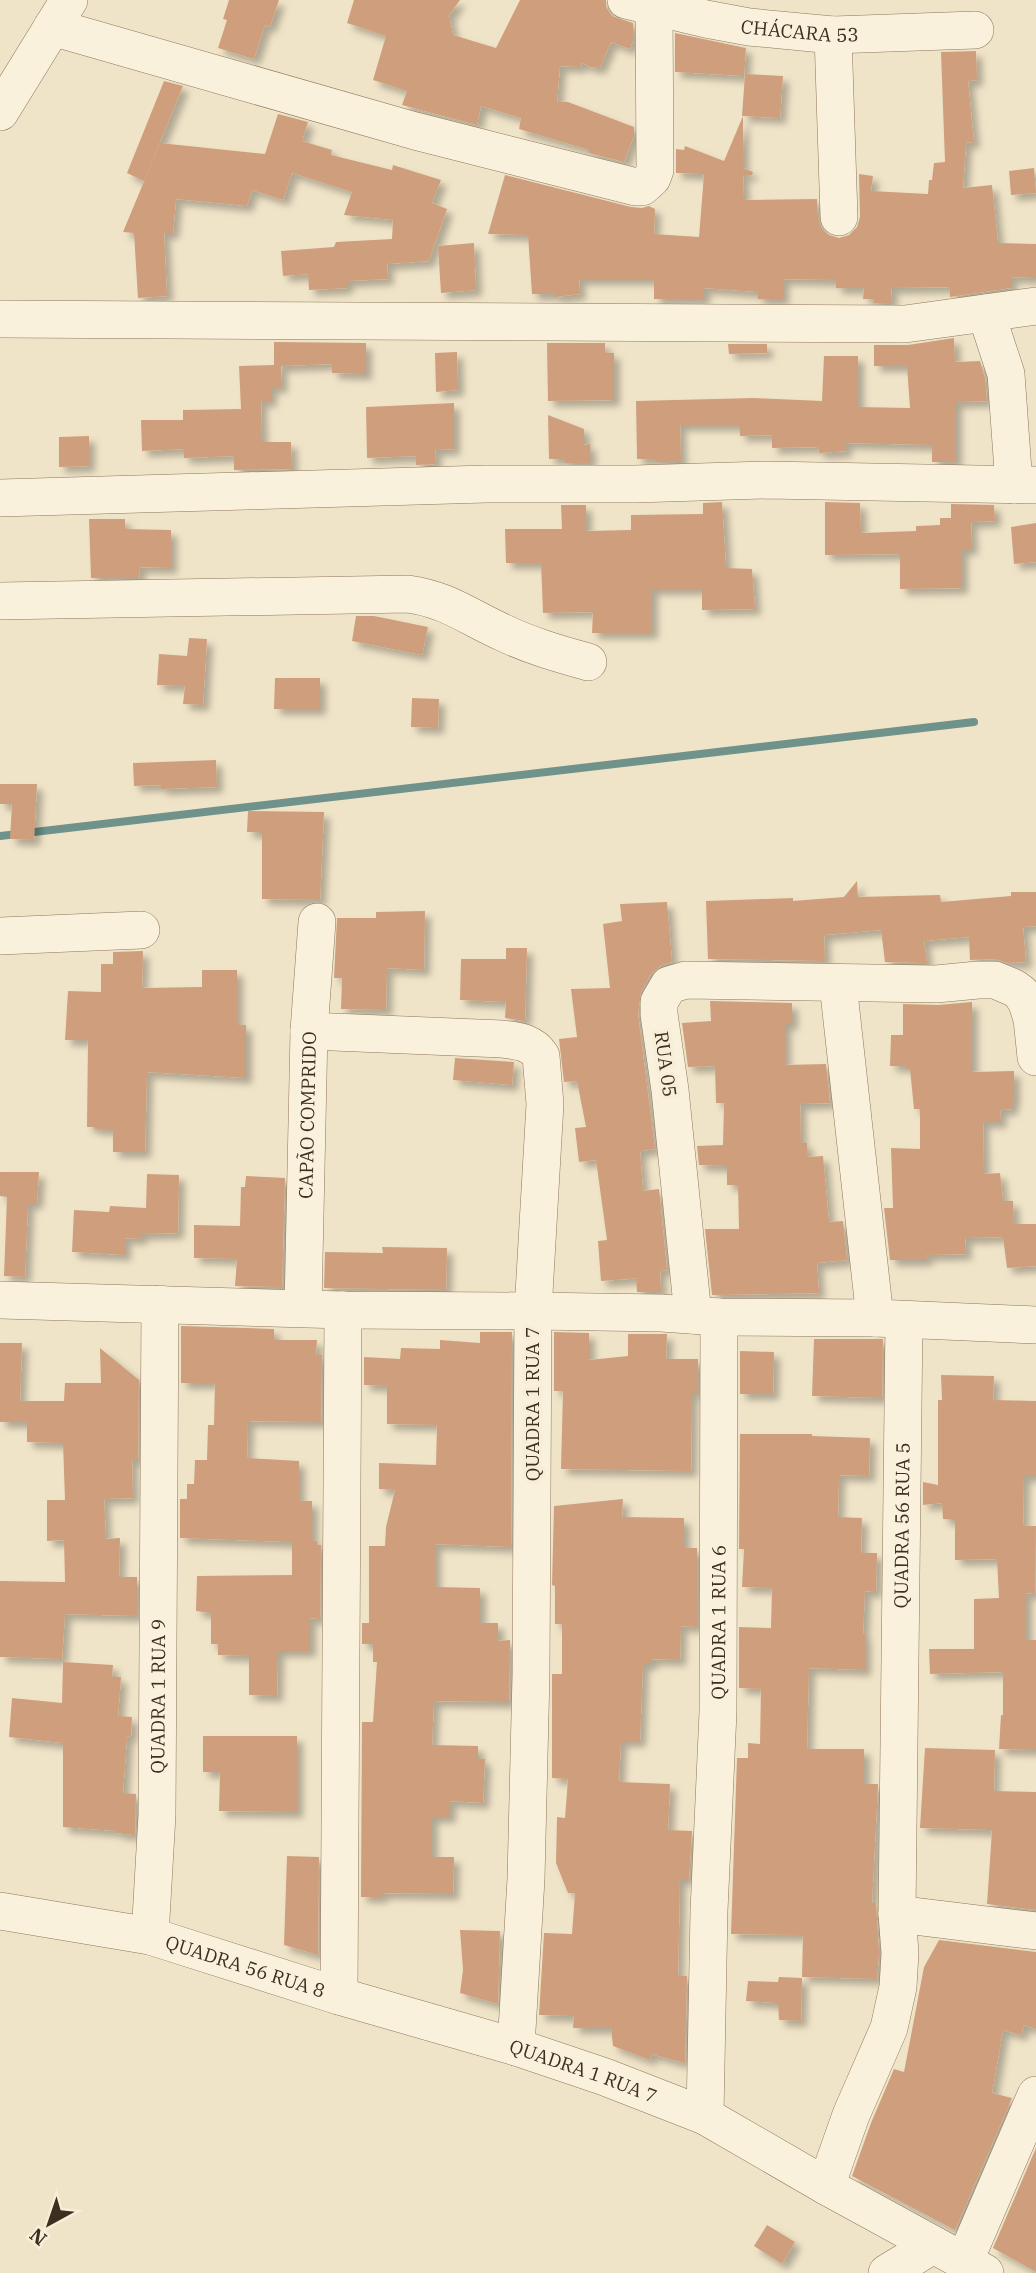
<svg xmlns="http://www.w3.org/2000/svg" width="1036" height="2273" viewBox="0 0 1036 2273" font-family="'IBM Plex Serif',serif">
  <defs>
    <filter id="shadow"><feDropShadow dx="6" dy="6" stdDeviation="3.5" flood-color="#0004"/></filter>
  </defs>
  <rect width="100%" height="100%" fill="#f0e4c8"/>
  <g fill="none" stroke-linecap="round" stroke-linejoin="round">
    <path stroke="#6f938a" stroke-width="8" d="M 0,836 L 974,722"/>
  </g>
  <path fill="#cf9f7d" filter="url(#shadow)" d="M 229,0 L 279,0 L 270,27 L 265,25 L 254,59 L 218,48 L 227,20 L 223,19 Z
    M 354,0 L 460,0 L 449,15 L 453,35 L 496,48 L 520,0 L 606,0 L 606,7 L 612,16 L 633,23 L 633,40 L 630,49 L 611,42 L 600,68 L 590,67 L 582,63 L 580,67 L 560,66 L 557,102 L 568,102 L 634,127 L 634,136 L 624,162 L 589,153 L 589,150 L 519,129 L 521,118 L 481,106 L 477,125 L 402,105 L 407,91 L 373,80 L 386,36 L 347,23 Z
    M 675,33 L 746,48 L 744,76 L 675,72 Z
    M 976,51 L 977,80 L 968,81 L 974,143 L 966,142 L 963,188 L 992,185 L 998,243 L 1036,244 L 1036,278 L 1011,277 L 1011,288 L 950,297 L 950,287 L 891,288 L 892,303 L 874,303 L 874,299 L 863,299 L 864,288 L 836,288 L 836,280 L 783,279 L 783,299 L 758,299 L 758,292 L 704,288 L 704,299 L 654,299 L 654,279 L 579,279 L 580,294 L 555,297 L 555,294 L 532,294 L 528,235 L 488,234 L 505,175 L 631,207 L 642,208 L 649,206 L 655,209 L 654,234 L 699,237 L 704,174 L 676,173 L 676,149 L 684,150 L 685,146 L 724,161 L 743,116 L 743,168 L 753,172 L 752,175 L 743,175 L 744,200 L 817,199 L 818,218 L 822,229 L 829,235 L 839,238 L 849,235 L 857,227 L 860,217 L 859,174 L 873,176 L 871,191 L 928,194 L 929,180 L 932,180 L 934,163 L 945,162 L 941,52 Z
    M 745,74 L 783,76 L 780,118 L 742,116 Z
    M 164,81 L 183,86 L 144,181 L 127,173 Z
    M 278,114 L 308,122 L 302,141 L 332,150 L 331,155 L 392,170 L 393,165 L 441,180 L 432,203 L 447,209 L 429,261 L 387,264 L 388,279 L 347,281 L 347,288 L 309,290 L 308,274 L 283,276 L 281,251 L 334,247 L 336,242 L 392,239 L 393,220 L 344,215 L 352,192 L 292,173 L 283,200 L 252,190 L 247,206 L 176,199 L 173,233 L 164,233 L 167,296 L 138,298 L 134,233 L 123,232 L 160,143 L 265,154 Z
    M 1034,168 L 1036,193 L 1011,195 L 1009,171 Z
    M 474,243 L 476,290 L 441,293 L 438,246 Z
    M 954,338 L 955,362 L 980,361 L 985,378 L 987,401 L 956,402 L 956,462 L 932,462 L 932,445 L 846,443 L 846,451 L 819,453 L 818,447 L 772,448 L 772,435 L 740,436 L 739,425 L 680,425 L 681,462 L 656,462 L 656,459 L 637,459 L 636,401 L 754,398 L 822,401 L 824,356 L 858,356 L 858,407 L 910,408 L 907,366 L 874,366 L 874,345 L 908,345 Z
    M 274,342 L 366,343 L 366,374 L 332,373 L 332,364 L 281,366 L 282,387 L 271,387 L 271,401 L 261,401 L 262,442 L 291,442 L 292,469 L 234,470 L 234,456 L 184,458 L 183,449 L 142,451 L 141,420 L 183,420 L 183,410 L 241,409 L 239,366 L 274,365 Z
    M 547,343 L 605,343 L 605,353 L 614,353 L 614,400 L 548,401 Z
    M 728,344 L 767,344 L 767,353 L 729,354 Z
    M 457,352 L 458,390 L 436,392 L 435,353 Z
    M 454,403 L 454,449 L 435,450 L 436,464 L 416,465 L 416,456 L 367,458 L 366,407 Z
    M 548,415 L 584,429 L 584,445 L 590,444 L 590,463 L 565,463 L 565,459 L 549,459 Z
    M 89,436 L 89,466 L 59,467 L 59,437 Z
    M 722,502 L 726,568 L 752,569 L 755,609 L 702,610 L 702,589 L 652,589 L 652,633 L 592,633 L 593,612 L 543,613 L 541,563 L 506,563 L 505,529 L 562,529 L 561,505 L 586,505 L 586,531 L 631,530 L 631,515 L 703,514 L 703,503 Z
    M 825,502 L 860,503 L 861,533 L 916,531 L 916,526 L 940,525 L 940,518 L 951,518 L 951,504 L 994,505 L 995,521 L 971,522 L 972,549 L 962,549 L 962,588 L 900,589 L 900,554 L 825,555 Z
    M 89,519 L 125,519 L 125,529 L 171,530 L 171,568 L 140,567 L 139,578 L 91,578 Z
    M 1036,523 L 1036,562 L 1014,564 L 1011,527 Z
    M 356,616 L 374,616 L 428,627 L 422,655 L 352,641 Z
    M 189,638 L 207,639 L 203,705 L 183,704 L 185,686 L 157,685 L 159,654 L 187,656 Z
    M 275,678 L 320,678 L 320,709 L 274,709 Z
    M 412,698 L 439,699 L 438,728 L 411,727 Z
    M 216,760 L 217,787 L 161,789 L 161,785 L 134,786 L 133,763 Z
    M 0,784 L 37,784 L 34,840 L 10,839 L 12,804 L 0,804 Z
    M 248,811 L 324,812 L 320,900 L 262,899 L 262,832 L 247,832 Z
    M 857,881 L 858,897 L 940,895 L 941,902 L 1011,896 L 1011,892 L 1036,892 L 1036,926 L 1023,927 L 1026,962 L 1008,963 L 995,959 L 970,960 L 969,937 L 924,941 L 927,963 L 885,962 L 881,930 L 824,935 L 825,961 L 708,959 L 706,901 L 793,898 L 793,901 L 844,897 Z
    M 667,902 L 672,962 L 662,965 L 651,974 L 641,992 L 638,1014 L 655,1149 L 640,1151 L 643,1191 L 659,1189 L 667,1270 L 660,1271 L 661,1292 L 637,1292 L 636,1278 L 630,1279 L 630,1277 L 628,1279 L 601,1281 L 598,1241 L 607,1240 L 596,1160 L 579,1162 L 575,1128 L 586,1127 L 577,1081 L 564,1082 L 559,1039 L 577,1037 L 571,989 L 610,988 L 603,924 L 622,921 L 620,904 Z
    M 425,911 L 424,970 L 387,968 L 386,1010 L 341,1009 L 342,978 L 334,978 L 337,918 L 376,918 L 376,912 Z
    M 506,948 L 527,948 L 525,1021 L 505,1018 L 506,1002 L 460,1000 L 461,959 L 506,959 Z
    M 143,951 L 142,988 L 202,987 L 202,970 L 237,970 L 237,1025 L 246,1025 L 246,1078 L 147,1072 L 145,1152 L 113,1152 L 113,1129 L 95,1129 L 94,1127 L 87,1127 L 88,1040 L 65,1040 L 68,991 L 101,992 L 101,964 L 113,964 L 113,952 Z
    M 710,1001 L 792,1003 L 792,1024 L 785,1024 L 785,1065 L 826,1064 L 830,1103 L 800,1104 L 801,1143 L 807,1143 L 808,1157 L 823,1156 L 829,1222 L 843,1221 L 847,1260 L 817,1263 L 819,1293 L 712,1295 L 705,1229 L 739,1229 L 738,1185 L 727,1185 L 727,1166 L 699,1165 L 697,1146 L 723,1145 L 724,1103 L 716,1103 L 715,1066 L 688,1067 L 682,1023 L 711,1021 Z
    M 972,1002 L 972,1072 L 1014,1071 L 1014,1102 L 1012,1101 L 1012,1109 L 1000,1110 L 1001,1122 L 983,1122 L 984,1174 L 1000,1173 L 1003,1201 L 1013,1201 L 1014,1224 L 1036,1224 L 1036,1266 L 1007,1268 L 1003,1237 L 965,1238 L 966,1254 L 926,1255 L 927,1260 L 890,1260 L 884,1208 L 893,1208 L 891,1148 L 920,1149 L 920,1109 L 914,1109 L 910,1069 L 906,1069 L 906,1066 L 890,1066 L 891,1035 L 903,1035 L 903,1004 L 938,1005 Z
    M 455,1058 L 514,1062 L 512,1085 L 453,1080 Z
    M 0,1172 L 39,1172 L 37,1203 L 28,1203 L 25,1277 L 4,1276 L 7,1197 L 0,1196 Z
    M 147,1174 L 179,1175 L 178,1233 L 141,1234 L 141,1239 L 125,1238 L 125,1255 L 72,1252 L 74,1210 L 109,1212 L 110,1206 L 146,1208 Z
    M 246,1176 L 285,1178 L 282,1287 L 235,1286 L 237,1259 L 194,1258 L 194,1225 L 240,1226 L 241,1187 L 245,1187 Z
    M 382,1247 L 447,1248 L 446,1290 L 324,1288 L 325,1252 L 383,1253 Z
    M 181,1326 L 274,1329 L 274,1340 L 317,1340 L 316,1355 L 322,1355 L 321,1422 L 248,1421 L 247,1458 L 299,1461 L 299,1501 L 312,1501 L 312,1540 L 317,1541 L 317,1545 L 321,1545 L 320,1619 L 310,1618 L 310,1651 L 278,1651 L 277,1696 L 249,1695 L 249,1656 L 218,1655 L 218,1644 L 211,1644 L 211,1613 L 196,1611 L 197,1576 L 292,1575 L 292,1542 L 180,1538 L 180,1499 L 187,1499 L 187,1484 L 194,1484 L 195,1460 L 207,1460 L 208,1425 L 214,1425 L 215,1383 L 181,1383 Z
    M 480,1332 L 512,1332 L 511,1547 L 435,1544 L 435,1587 L 480,1588 L 480,1623 L 498,1623 L 498,1641 L 510,1640 L 509,1702 L 434,1701 L 432,1745 L 478,1746 L 478,1759 L 485,1759 L 483,1803 L 450,1801 L 450,1817 L 432,1817 L 432,1857 L 454,1857 L 453,1894 L 382,1893 L 382,1897 L 361,1897 L 362,1722 L 373,1722 L 377,1662 L 373,1662 L 373,1644 L 362,1644 L 362,1623 L 369,1623 L 369,1546 L 385,1546 L 386,1527 L 395,1490 L 379,1489 L 379,1463 L 436,1465 L 437,1425 L 387,1424 L 387,1386 L 364,1385 L 364,1357 L 400,1359 L 401,1348 L 440,1349 L 440,1340 L 480,1343 Z
    M 554,1332 L 589,1333 L 589,1360 L 628,1356 L 628,1334 L 667,1334 L 666,1359 L 698,1359 L 698,1393 L 692,1393 L 691,1471 L 561,1469 L 563,1391 L 554,1391 Z
    M 814,1339 L 883,1339 L 882,1398 L 812,1396 Z
    M 0,1343 L 22,1343 L 20,1401 L 64,1401 L 65,1383 L 101,1383 L 100,1348 L 139,1380 L 138,1460 L 132,1460 L 133,1498 L 104,1499 L 106,1539 L 120,1538 L 119,1577 L 137,1577 L 137,1616 L 65,1614 L 62,1659 L 0,1657 L 0,1581 L 65,1582 L 64,1540 L 47,1541 L 47,1500 L 65,1500 L 63,1443 L 27,1442 L 27,1422 L 0,1422 Z
    M 740,1351 L 774,1352 L 773,1394 L 740,1394 Z
    M 941,1375 L 994,1376 L 993,1400 L 1036,1401 L 1036,1476 L 1024,1476 L 1023,1526 L 1036,1526 L 1035,1594 L 1026,1593 L 1026,1640 L 1036,1640 L 1036,1750 L 999,1749 L 1001,1715 L 1003,1715 L 1003,1672 L 930,1674 L 929,1649 L 974,1649 L 974,1599 L 999,1598 L 997,1559 L 955,1560 L 955,1520 L 943,1519 L 942,1503 L 923,1505 L 923,1482 L 938,1485 L 938,1400 L 942,1400 Z
    M 740,1434 L 812,1434 L 812,1436 L 870,1438 L 869,1476 L 839,1475 L 838,1517 L 862,1518 L 861,1553 L 877,1553 L 876,1592 L 865,1591 L 863,1634 L 865,1634 L 865,1670 L 809,1668 L 807,1745 L 808,1749 L 864,1749 L 864,1784 L 878,1784 L 872,1903 L 876,1903 L 879,1953 L 877,1979 L 802,1977 L 803,1935 L 731,1934 L 737,1758 L 748,1758 L 748,1743 L 760,1744 L 761,1689 L 739,1688 L 739,1627 L 771,1628 L 772,1588 L 742,1587 L 744,1549 L 739,1549 Z
    M 623,1499 L 622,1517 L 684,1518 L 684,1548 L 697,1548 L 697,1627 L 681,1626 L 680,1660 L 651,1659 L 651,1664 L 643,1664 L 640,1741 L 621,1741 L 619,1782 L 670,1784 L 668,1830 L 692,1831 L 689,1879 L 680,1879 L 678,1976 L 687,1976 L 685,2063 L 651,2054 L 650,2060 L 613,2046 L 611,2028 L 573,2028 L 574,2016 L 539,2015 L 544,1933 L 572,1934 L 575,1893 L 568,1893 L 556,1863 L 557,1817 L 565,1818 L 568,1779 L 552,1778 L 552,1674 L 562,1674 L 562,1624 L 555,1624 L 555,1586 L 552,1585 L 554,1506 Z
    M 63,1662 L 113,1665 L 112,1677 L 121,1677 L 118,1716 L 132,1717 L 131,1737 L 127,1736 L 123,1793 L 136,1794 L 135,1835 L 117,1833 L 117,1831 L 63,1827 L 63,1743 L 9,1737 L 12,1698 L 62,1703 Z
    M 203,1736 L 297,1736 L 297,1812 L 219,1811 L 220,1772 L 203,1772 Z
    M 925,1748 L 995,1750 L 994,1791 L 1036,1792 L 1036,1910 L 987,1904 L 992,1830 L 920,1828 Z
    M 287,1856 L 319,1857 L 318,1955 L 284,1945 Z
    M 460,1930 L 500,1931 L 498,2004 L 460,1993 L 463,1970 Z
    M 939,1940 L 1036,1952 L 1036,2029 L 1024,2025 L 1021,2035 L 1003,2030 L 992,2093 L 1012,2098 L 955,2230 L 852,2176 L 871,2123 L 894,2069 L 904,2072 L 924,1967 Z
    M 779,1977 L 802,1978 L 801,2021 L 779,2020 L 778,2003 L 746,2001 L 748,1981 L 778,1982 Z
    M 1036,2148 L 1036,2272 L 993,2248 Z
    M 767,2225 L 795,2242 L 782,2264 L 754,2246 Z"/>
  <g fill="none" stroke-linecap="round" stroke-linejoin="round">
    <defs>
      <g id="minor">
        <path id="s1" d="M 626,0 L 706,19 L 749,27 L 833,35 L 975,30"/>
        <path d="M 52,27 L 415,131 L 636,187 L 642,187 L 652,178 L 655,170 L 654,8"/>
        <path d="M 833,35 L 839,217"/>
        <path d="M 0,112 L 69,0"/>
        <path d="M 986,313 L 1006,374 L 1014,485"/>
        <path d="M 0,319 L 905,324 L 1036,306"/>
        <path d="M 0,498 L 486,484 L 635,484 L 767,480 L 1036,485"/>
        <path d="M 0,601 L 408,594 C 449,600 468,617 504,633 C 531,646 560,654 588,662"/>
        <path d="M 0,936 L 141,930"/>
        <path d="M 838,984 L 875,1318"/>
        <path d="M 309,1031 L 502,1039 C 518,1041 532,1042 541,1056 L 545,1104 L 533,1311 L 531,1675 L 526,1879 L 516,2047"/>
        <path d="M 0,1300 L 343,1310 L 533,1311 L 661,1313 L 719,1317 L 875,1318 L 1036,1325"/>
        <path id="s2" d="M 303,1307 L 309,1031 L 317,922"/>
        <path d="M 693,1315 L 670,1090 L 659,1014 L 659,1002 L 669,985 L 686,980 L 936,984 L 978,980 L 995,980 L 1014,988 L 1021,993 L 1027,1003 L 1032,1019 L 1036,1057"/>
        <path id="s3" d="M 0,1911 L 150,1936 L 339,1996 L 516,2047 L 605,2077 L 705,2116 L 826,2186 L 985,2273"/>
        <path d="M 897,1914 L 1036,1931"/>
        <path id="s4" d="M 150,1936 L 157,1815 L 160,1304"/>
        <path d="M 339,1996 L 343,1310"/>
        <path id="s5" d="M 705,2116 L 709,1911 L 718,1712 L 719,1317"/>
        <path id="s6" d="M 826,2186 L 851,2115 L 889,2028 L 898,1987 L 900,1953 L 897,1914 L 904,1321"/>
        <path d="M 965,2260 L 1036,2095"/>
        <path d="M 887,2273 L 933,2245"/>
      </g>
    </defs>
    <use href="#minor" stroke="#8d765c" stroke-width="38"/>
    <use href="#minor" stroke="#faf1dc" stroke-width="37"/>
  </g>
  <g text-anchor="middle" stroke-width="7" stroke-linejoin="round" paint-order="stroke">
    <g font-size="19" fill="#3d2e20" stroke="#f7eed8">
      <text dy="7" stroke="none"><textPath href="#s1" startOffset="177">CHÁCARA 53</textPath></text>
      <text transform="translate(666 1064) rotate(82)" y="7">RUA 05</text>
      <text dy="7" stroke="none"><textPath href="#s2" startOffset="192">CAPÃO COMPRIDO</textPath></text>
      <text transform="translate(532 1404) rotate(-90)" y="7">QUADRA 1 RUA 7</text>
      <text dy="7" stroke="none"><textPath href="#s6" startOffset="674">QUADRA 56 RUA 5</textPath></text>
      <text dy="7" stroke="none"><textPath href="#s5" startOffset="494">QUADRA 1 RUA 6</textPath></text>
      <text dy="7" stroke="none"><textPath href="#s4" startOffset="240">QUADRA 1 RUA 9</textPath></text>
      <text dy="7" stroke="none"><textPath href="#s3" startOffset="252">QUADRA 56 RUA 8</textPath></text>
      <text dy="7" stroke="none"><textPath href="#s3" startOffset="606">QUADRA 1 RUA 7</textPath></text>
    </g>
  </g>
  <g transform="translate(49 2224) rotate(220)" stroke="#f7eed8" stroke-width="5" paint-order="stroke">
  <path d="M0-5L12 26L0 18L-12 26Z" fill="#3d2e20"/>
  <text y="-10" font-size="19" font-weight="bold" text-anchor="middle" fill="#3d2e20">N</text>
  </g>
</svg>
